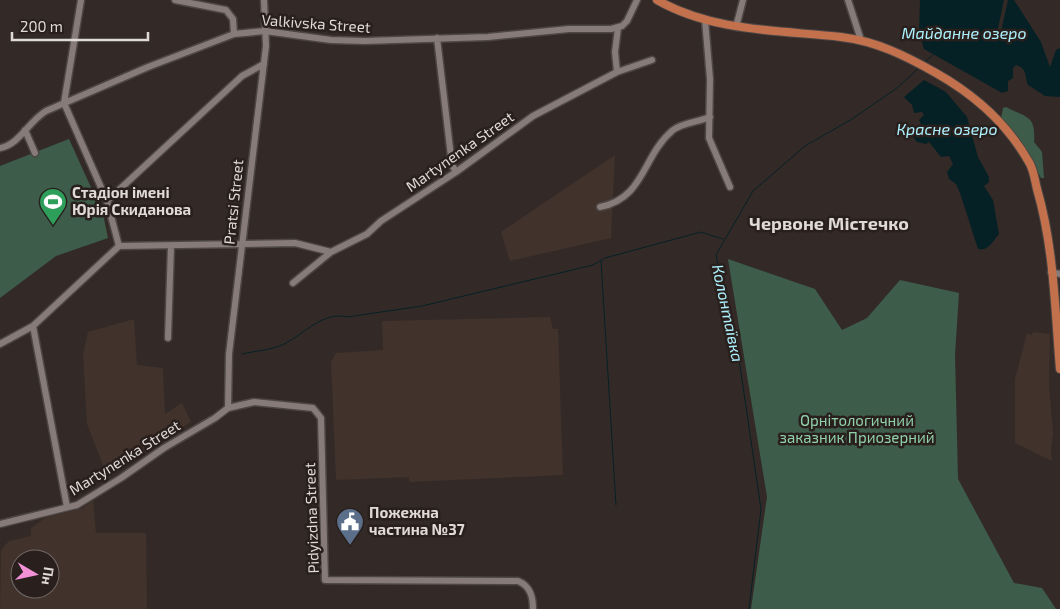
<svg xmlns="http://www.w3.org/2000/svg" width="1060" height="609" viewBox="0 0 1060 609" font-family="'Exo 2',sans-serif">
  <rect width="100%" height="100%" fill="#332a27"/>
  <path fill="#41322c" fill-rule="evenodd" d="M 615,155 L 611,238 L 510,261 L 501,232 Z
    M 550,317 L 553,329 L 558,329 L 563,475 L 409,482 L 409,477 L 336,480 L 331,362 L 336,353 L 383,350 L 382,321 Z
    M 134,319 L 137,365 L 163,368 L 165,414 L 182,403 L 191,422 L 108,478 L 87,424 L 83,355 L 88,332 Z
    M 1033,332 L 1050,334 L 1049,384 L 1053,433 L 1051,449 L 1052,461 L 1015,443 L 1015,379 L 1027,333 L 1032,335 Z
    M 93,500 L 96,533 L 146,533 L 147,609 L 0,609 L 1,550 L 9,541 L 31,536 L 31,528 L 45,518 L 83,508 ZM 20,559 L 50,559 L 50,589 L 20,589 Z"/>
  <path fill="#3d5d4a" d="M 1006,107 C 1027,118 1036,115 1034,142 L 1042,152 L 1044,178 L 1041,178 C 1030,156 1017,138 1001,119 L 1003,108 Z
    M 69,139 L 103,214 L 108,238 L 56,256 L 0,298 L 0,166 Z
    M 728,259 L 815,289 L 842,330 L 867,318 L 900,280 L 959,293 L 955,355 L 958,479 L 1014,583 L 1042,588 L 1056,609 L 751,609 L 767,497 Z"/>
  <path fill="#052125" d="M 920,0 L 1004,0 L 997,33 L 999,40 L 1008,0 L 1014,0 L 1041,42 L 1050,67 L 1056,50 L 1060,48 L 1060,97 L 1045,96 L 1028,85 C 1025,77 1027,68 1016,65 L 1013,68 L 1013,78 L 1008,81 L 1008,91 L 1002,93 L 924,49 L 919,32 Z
    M 924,80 L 946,92 L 967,117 L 978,157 L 989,177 L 989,182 L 984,186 L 993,200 L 999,234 C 992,242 989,251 978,249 L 960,193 L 956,184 L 949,179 L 947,172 L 953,164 L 949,156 L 941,157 L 929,142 L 926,144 L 917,142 L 909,132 L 921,124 L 919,120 L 924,115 L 922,112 L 914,113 L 912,105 L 904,97 Z"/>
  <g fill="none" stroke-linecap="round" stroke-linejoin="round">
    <path stroke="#052125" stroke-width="1" d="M 925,62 L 933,55
      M 601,261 L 616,505
      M 242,354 C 255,351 272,350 284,344 C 304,334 323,311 347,317 L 422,306 L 593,265 L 605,258 L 701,232 L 723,239
      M 749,609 L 761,509 L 740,366 L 716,255 L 753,191 L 805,146 L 852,119 L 897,88 L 920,67"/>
    <defs>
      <path id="minor" d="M 175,0 L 226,10 L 233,19 L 234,34
        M 848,0 L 861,40
        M 705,20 L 710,79 L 709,138 L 730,187
        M 736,27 L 743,0
        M 437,38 L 452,165 L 456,172
        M 617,72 L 615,52 L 618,28
        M 25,130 L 35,153
        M 0,148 C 19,145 29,121 46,111 L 148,67 L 234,34 L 265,31 L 331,40 L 365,41 L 488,37 L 569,29 L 611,29 L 622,26 L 627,21 L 637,0
        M 107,201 L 242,76 L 264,64
        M 600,207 C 645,198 642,156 673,130 C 682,123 698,122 710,117
        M 119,246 L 295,243 L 331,252
        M 1051,272 L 1060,274
        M 293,283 L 331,252 L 367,234 L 381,221 L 456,172 L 533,116 L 617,72 L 652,60
        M 33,326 L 67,507
        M 168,338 L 171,246
        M 0,344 L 33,326 L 119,246 L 107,201 L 64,103 L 81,0
        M 228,408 L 229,354 L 266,46 L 264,0
        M 0,524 L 77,505 L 121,478 L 164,448 L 215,418 L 228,408 L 254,402 L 313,408 L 321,418 L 325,580 L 518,581 C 530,586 533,596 533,609"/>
      <path id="major" d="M 657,0 C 713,32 779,30 841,37 C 876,41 906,56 936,73 C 975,95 1008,124 1030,164 C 1034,172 1035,181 1037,189 C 1054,247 1055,310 1060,369"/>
    </defs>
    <use href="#minor" stroke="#4d4644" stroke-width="9"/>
    <use href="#major" stroke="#4d4644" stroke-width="10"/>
    <use href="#minor" stroke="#867b78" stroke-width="6"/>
    <use href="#major" stroke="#c2714c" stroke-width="8"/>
  </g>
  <defs>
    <symbol id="stadium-pin" viewBox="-11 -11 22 30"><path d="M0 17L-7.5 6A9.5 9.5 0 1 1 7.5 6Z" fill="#2e9e5b" stroke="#29201d"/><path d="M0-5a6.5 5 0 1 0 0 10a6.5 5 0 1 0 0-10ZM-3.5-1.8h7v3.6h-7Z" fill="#fff"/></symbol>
    <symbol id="civic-pin" viewBox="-11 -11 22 30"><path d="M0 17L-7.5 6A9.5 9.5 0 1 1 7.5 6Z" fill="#5c6f8a" stroke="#29201d"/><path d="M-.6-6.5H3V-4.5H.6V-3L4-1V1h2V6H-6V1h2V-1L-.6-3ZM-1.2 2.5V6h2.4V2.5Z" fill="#fff"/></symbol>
  </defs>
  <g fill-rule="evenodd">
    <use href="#stadium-pin" x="37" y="186" width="32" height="43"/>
    <use href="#civic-pin" x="334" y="506" width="32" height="43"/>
  </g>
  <g text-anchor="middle" stroke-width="5" stroke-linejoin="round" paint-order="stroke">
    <g font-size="15" fill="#dfd9d7" stroke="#29201d">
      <text transform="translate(316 24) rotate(4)" y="5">Valkivska Street</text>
      <text transform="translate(460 152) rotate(-35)" y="5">Martynenka Street</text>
      <text transform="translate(234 202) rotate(-84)" y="5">Pratsi Street</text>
      <text transform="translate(125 458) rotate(-32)" y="5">Martynenka Street</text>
      <text transform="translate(312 518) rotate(-92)" y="5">Pidyizdna Street</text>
    </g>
    <g font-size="15" font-weight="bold" fill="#dfd9d7" stroke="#29201d" text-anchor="start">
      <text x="72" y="198">Стадiон імені<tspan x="72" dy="17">Юрія Скиданова</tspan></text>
      <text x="369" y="518">Пожежна<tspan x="369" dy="17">частина №37</tspan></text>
    </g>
    <g font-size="15" fill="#91d2ab" stroke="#29201d">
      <text x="857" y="426">Орнiтологичний<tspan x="857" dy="17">заказник Приозерний</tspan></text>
    </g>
    <g font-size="16" font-style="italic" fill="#acf0fd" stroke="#29201d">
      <text x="964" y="39">Майданне озеро</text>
      <text x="947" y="135">Красне озеро</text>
      <text transform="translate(728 313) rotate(78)" y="6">Колонтаївка</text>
    </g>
    <g font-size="18" font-weight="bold" fill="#dfd9d7" stroke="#29201d">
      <text x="829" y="230">Червоне Містечко</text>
    </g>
  </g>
  <g transform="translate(35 574) rotate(99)"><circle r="24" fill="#29201d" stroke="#726a67"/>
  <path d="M0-4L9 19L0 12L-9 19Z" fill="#f391d6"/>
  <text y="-8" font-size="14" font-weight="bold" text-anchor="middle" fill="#dfd9d7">Пн</text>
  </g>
  <path d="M12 32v8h136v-8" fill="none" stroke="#dfd9d7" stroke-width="2.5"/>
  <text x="20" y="32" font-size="15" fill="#dfd9d7" stroke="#29201d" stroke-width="4" paint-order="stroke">200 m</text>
</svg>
